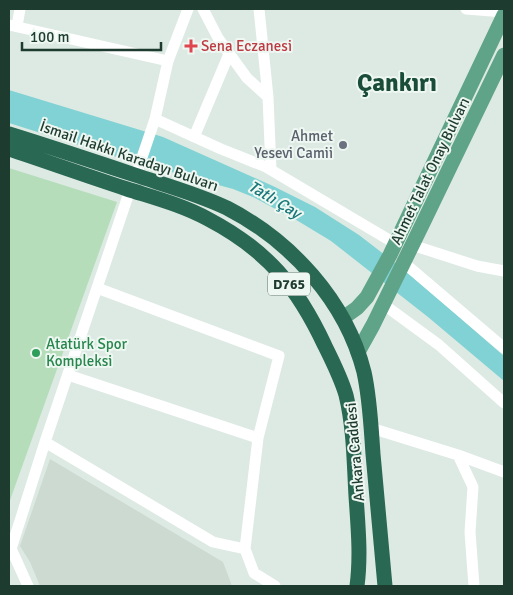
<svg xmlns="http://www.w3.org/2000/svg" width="513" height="595" viewBox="0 0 513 595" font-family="Signika,sans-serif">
  <rect width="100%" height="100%" fill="#ddeae3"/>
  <path fill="#ccdad2" d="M 50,459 L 223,562 L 232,586 L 40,586 L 30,562 L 20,546 Z"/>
  <path fill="#b5ddba" d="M 9,168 L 117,202 L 9,503 Z"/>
  <path fill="#81d2d4" d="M 9,90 L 163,137 L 273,186 L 315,207 L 359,235 L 407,272 L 504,356 L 504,381 L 428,317 L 331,241 L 298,221 L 253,197 L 233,189 L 120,158 L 9,123 Z"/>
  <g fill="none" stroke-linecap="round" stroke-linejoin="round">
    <path stroke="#fff" stroke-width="11" d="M 203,9 L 218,38 L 247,78 L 268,97
      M 259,9 L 268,97 L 271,170
      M 466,9 L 504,12
      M 9,25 L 168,61
      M 17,26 L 20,9
      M 155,119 L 221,149 L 266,167 L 396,244
      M 194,137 L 229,54
      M 136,175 L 155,119 L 168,61 L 188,9
      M 412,245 L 477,266 L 504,271
      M 403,262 L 504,348
      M 97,288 L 279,356 L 258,438 L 245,549 L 254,573 L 275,586
      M 383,304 L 439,345 L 504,403
      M 68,375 L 258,438
      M 371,428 L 458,455 L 504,472
      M 45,442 L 213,542 L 245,549
      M 458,455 L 473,487 L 470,532 L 474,586
      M 9,544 L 28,586
      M 9,551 L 11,549 L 45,442 L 130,190"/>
    <path stroke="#5fa388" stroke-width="15" d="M 343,318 L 357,308 L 367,297 L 390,255 L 504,15
      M 358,352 L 373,325 L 423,223 L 504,55"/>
    <path stroke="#296853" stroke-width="15" d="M 9,134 C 51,147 93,161 135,175 C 165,185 198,194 227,208 C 291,241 346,301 364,372 C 370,399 371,427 373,454 C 377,498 381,542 385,586
      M 9,149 C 48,162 87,176 127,189 C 155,198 182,205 208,219 C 267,250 297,286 325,346 C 333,362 341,378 346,395 C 354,428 354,462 356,496 C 358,526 361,556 357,586"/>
  </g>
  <path fill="#e0444e" stroke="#eef7f1" stroke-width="2" d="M188.5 38.5h5v5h5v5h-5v5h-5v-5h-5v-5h5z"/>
  <circle fill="#6b7280" stroke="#eef7f1" stroke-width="2" cx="343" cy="145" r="5"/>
  <circle fill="#2e9e5b" stroke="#eef7f1" stroke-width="2" cx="36" cy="353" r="5"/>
  <g text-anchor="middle" stroke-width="4" stroke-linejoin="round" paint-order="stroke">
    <rect fill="#eef7f1" stroke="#5c7369" stroke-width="1" x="268" y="272.5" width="42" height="23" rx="4"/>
    <g font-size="14" font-weight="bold" fill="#1e3b2f">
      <text x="289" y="289">D765</text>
    </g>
    <g font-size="15" fill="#be3a42" stroke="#eef7f1" text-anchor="start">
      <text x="201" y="51">Sena Eczanesi</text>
    </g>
    <g font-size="15" fill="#5b616d" stroke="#eef7f1" text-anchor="end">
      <text x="333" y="141">Ahmet<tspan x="333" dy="17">Yesevi Camii</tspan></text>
    </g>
    <g font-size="15" fill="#1e3b2f" stroke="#eef7f1">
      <text transform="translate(129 156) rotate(19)" y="5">İsmail Hakkı Karadayı Bulvarı</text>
      <text transform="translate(430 171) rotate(-64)" y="5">Ahmet Talat Onay Bulvarı</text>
      <text transform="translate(355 452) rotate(-95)" y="5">Ankara Caddesi</text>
    </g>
    <g font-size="15" fill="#27864d" stroke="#eef7f1" text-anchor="start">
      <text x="46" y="349">Atatürk Spor<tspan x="46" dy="17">Kompleksi</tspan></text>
    </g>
    <g font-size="16" font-style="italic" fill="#167679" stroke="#eef7f1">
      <text transform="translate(275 199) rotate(31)" y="6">Tatlı Çay</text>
    </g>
    <g font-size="25" font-weight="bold" fill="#194d3a" stroke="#eef7f1">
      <text x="397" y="91">Çankırı</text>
    </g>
  </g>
  <rect width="513" height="595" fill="none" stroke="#1e3b2f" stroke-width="20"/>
  <path d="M22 42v8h139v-8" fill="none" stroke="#1e3b2f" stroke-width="2.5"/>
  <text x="30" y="42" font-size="15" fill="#1e3b2f" stroke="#eef7f1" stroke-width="4" paint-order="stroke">100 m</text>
</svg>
